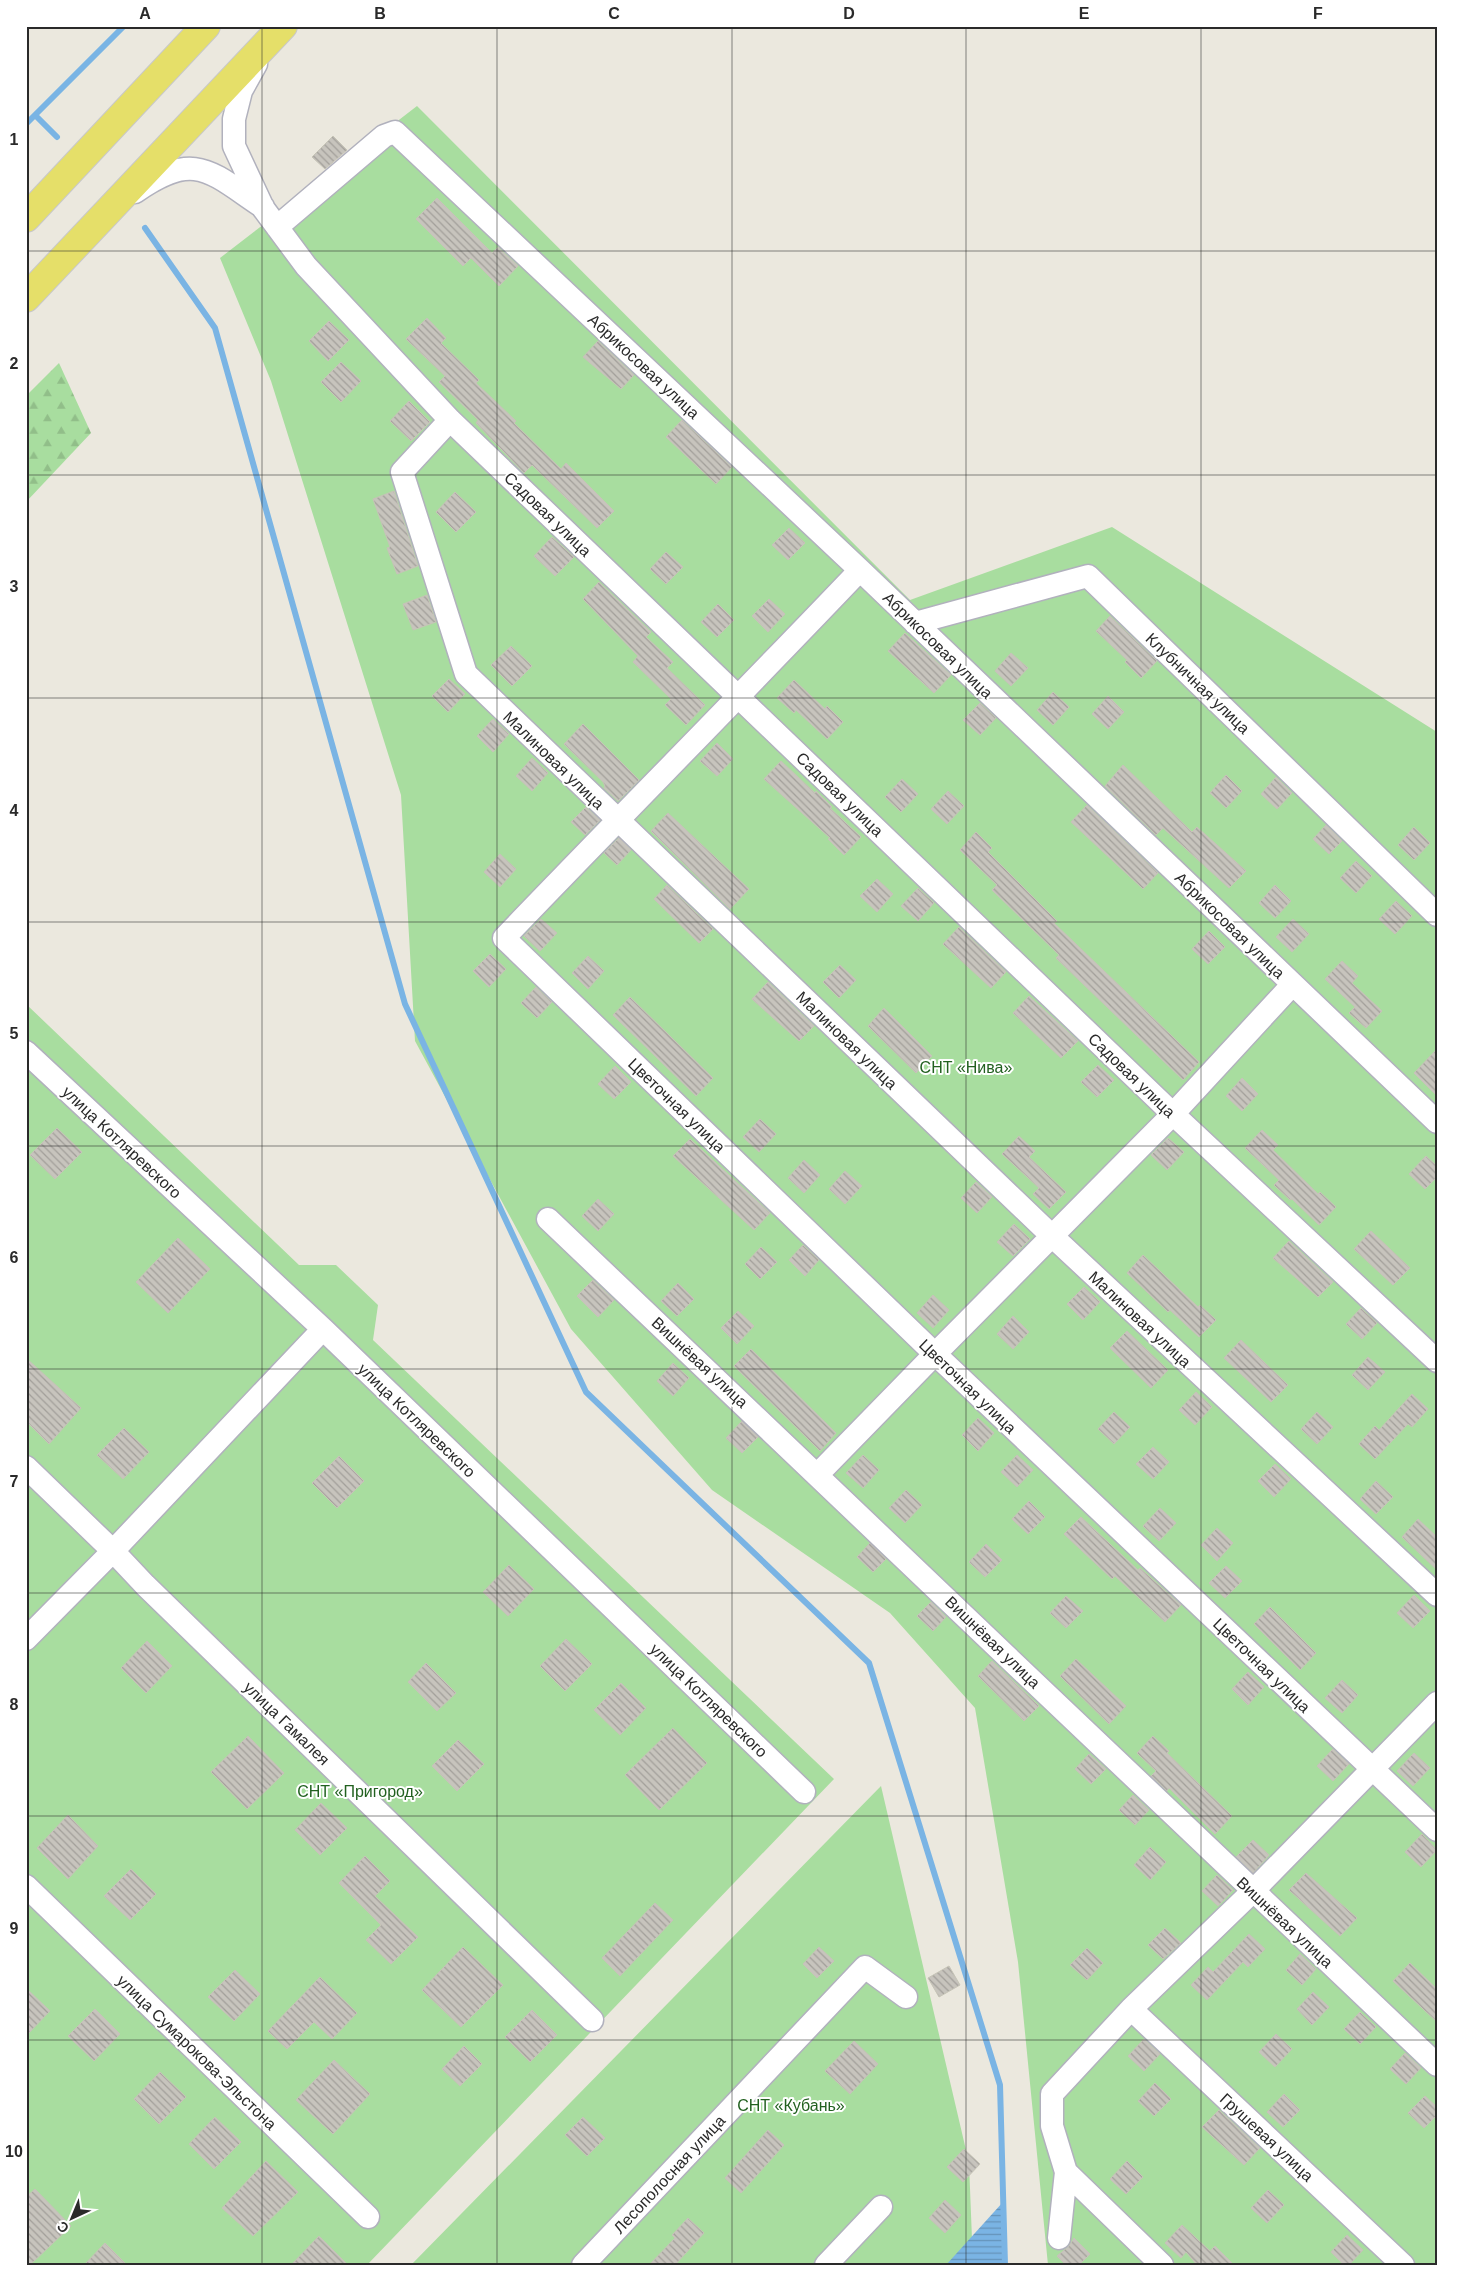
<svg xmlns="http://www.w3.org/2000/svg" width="1463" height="2291" viewBox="0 0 1463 2291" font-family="Arial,sans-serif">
  <defs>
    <pattern id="forest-firs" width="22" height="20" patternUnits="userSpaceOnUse" patternTransform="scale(1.25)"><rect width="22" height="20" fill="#a8dd9f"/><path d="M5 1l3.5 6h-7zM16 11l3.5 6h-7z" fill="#91be89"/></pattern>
    <pattern id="water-rules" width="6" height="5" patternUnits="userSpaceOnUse" patternTransform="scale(1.25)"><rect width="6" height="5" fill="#7ab4e4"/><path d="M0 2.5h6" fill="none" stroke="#6493b9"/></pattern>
    <pattern id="building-back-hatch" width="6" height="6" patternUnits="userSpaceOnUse" patternTransform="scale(1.25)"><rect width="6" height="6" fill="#c7c4bd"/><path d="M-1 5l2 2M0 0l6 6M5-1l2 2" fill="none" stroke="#a29f9a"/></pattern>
  </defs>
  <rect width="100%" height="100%" fill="#ebe8de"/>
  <path fill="url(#forest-firs)" d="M 59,363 L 91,433 L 26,502 L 26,396 Z"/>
  <path fill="#a8dd9f" d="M 417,106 L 910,600 L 1112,527 L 1437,732 L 1437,2265 L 1048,2265 L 1018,1962 L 975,1708 L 890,1613 L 712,1490 L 571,1329 L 415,1041 L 401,795 L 271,381 L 220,258 Z
    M 26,1004 L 299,1265 L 336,1265 L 378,1305 L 373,1340 L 834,1779 L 367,2265 L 26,2265 Z
    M 881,1786 L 969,2163 L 973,2265 L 411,2265 Z"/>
  <path fill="url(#water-rules)" d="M 1003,2202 L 1005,2265 L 946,2265 Z"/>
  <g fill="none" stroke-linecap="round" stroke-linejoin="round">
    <path stroke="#7ab4e4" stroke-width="6" d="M 35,115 L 57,137
      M 26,124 L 124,26
      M 145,228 L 215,328 L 405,1004 L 586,1392 L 869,1663 L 1000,2085 L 1005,2265"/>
  </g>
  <path fill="url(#building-back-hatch)" stroke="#c6c4b7" d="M 333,136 L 347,150 L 325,169 L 312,157 Z
    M 437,198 L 492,253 L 498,247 L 518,266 L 499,286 L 471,258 L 463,266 L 416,219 Z
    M 427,318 L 446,338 L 441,343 L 479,380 L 476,383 L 516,421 L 514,423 L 561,469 L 566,463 L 614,511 L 597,528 L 532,465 L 524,473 L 476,423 L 478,420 L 439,382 L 445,376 L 406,339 Z
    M 329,321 L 349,340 L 328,361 L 309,341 Z
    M 598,341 L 634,375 L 621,389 L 583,357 Z
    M 341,362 L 361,381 L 341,402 L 321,382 Z
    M 409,401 L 430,422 L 411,441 L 390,421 Z
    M 682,420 L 732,467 L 716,484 L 666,437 Z
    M 394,491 L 418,566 L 397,574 L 387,548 L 390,547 L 373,499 Z
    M 455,492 L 476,512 L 456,532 L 436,512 Z
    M 789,528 L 805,543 L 788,560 L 772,545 Z
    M 552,537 L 574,557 L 555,576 L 534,556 Z
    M 666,552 L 683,567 L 666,584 L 650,569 Z
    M 599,582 L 651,632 L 646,637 L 673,662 L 667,668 L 705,705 L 686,725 L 665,705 L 671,699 L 633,662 L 638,656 L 583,599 Z
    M 427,595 L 436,622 L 413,630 L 403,604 Z
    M 769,599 L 785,614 L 768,632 L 752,616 Z
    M 718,604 L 734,620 L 717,637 L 701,622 Z
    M 1110,616 L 1157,661 L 1141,678 L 1125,662 L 1127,660 L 1096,631 Z
    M 905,633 L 951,675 L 934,693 L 888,651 Z
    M 511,646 L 532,666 L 512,686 L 491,665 Z
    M 1011,653 L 1028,668 L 1011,686 L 995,671 Z
    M 449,679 L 465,694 L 448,712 L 432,696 Z
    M 794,680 L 825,709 L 827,706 L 843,722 L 827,739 L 796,710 L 794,713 L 777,698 Z
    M 1053,692 L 1069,707 L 1053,725 L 1037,710 Z
    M 1108,696 L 1124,712 L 1108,729 L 1092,714 Z
    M 980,703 L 996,718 L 980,735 L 963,720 Z
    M 493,719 L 509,734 L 493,752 L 477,736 Z
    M 583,724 L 639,780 L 618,801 L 604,788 L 605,786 L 603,782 L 564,744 Z
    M 717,743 L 733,759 L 717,776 L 700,761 Z
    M 532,758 L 548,773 L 532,791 L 516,776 Z
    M 781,761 L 815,793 L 816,791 L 832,807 L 830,808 L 861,837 L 844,855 L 828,839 L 830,838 L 764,779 Z
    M 1123,765 L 1192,832 L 1197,827 L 1246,871 L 1229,888 L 1163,828 L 1156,835 L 1105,786 Z
    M 1226,775 L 1242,791 L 1226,808 L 1210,793 Z
    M 1276,777 L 1292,793 L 1277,809 L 1261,794 Z
    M 902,779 L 918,794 L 901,812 L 885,797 Z
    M 948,791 L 964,806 L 947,824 L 931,809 Z
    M 1087,805 L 1158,873 L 1143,889 L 1071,822 Z
    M 586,807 L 600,820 L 585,835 L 571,822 Z
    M 668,813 L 749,889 L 730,909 L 651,831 Z
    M 1326,825 L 1342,841 L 1329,854 L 1313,839 Z
    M 1414,827 L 1430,843 L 1414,860 L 1398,845 Z
    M 976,832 L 992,848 L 988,852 L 1057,921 L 1054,923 L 1199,1062 L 1183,1080 L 1056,958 L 1059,955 L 992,890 L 997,885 L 960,850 Z
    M 619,838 L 631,850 L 617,865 L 604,853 Z
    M 500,854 L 516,869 L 500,887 L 484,872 Z
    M 1356,861 L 1372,876 L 1356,893 L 1340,878 Z
    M 877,879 L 893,894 L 877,912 L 860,896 Z
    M 667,885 L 713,929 L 699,943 L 654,899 Z
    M 1275,885 L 1291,901 L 1275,918 L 1259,903 Z
    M 918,888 L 934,903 L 918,921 L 901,906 Z
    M 1396,901 L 1412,916 L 1395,934 L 1379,919 Z
    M 541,919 L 557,933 L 540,951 L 524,936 Z
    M 1293,919 L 1309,934 L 1292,952 L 1276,937 Z
    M 959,927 L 1006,972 L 991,988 L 943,944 Z
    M 1209,931 L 1225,947 L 1208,964 L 1192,949 Z
    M 490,954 L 506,969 L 489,987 L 473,971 Z
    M 588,956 L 604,971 L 588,989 L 572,973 Z
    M 1342,961 L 1358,976 L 1352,983 L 1382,1011 L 1366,1028 L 1349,1013 L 1355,1007 L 1325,979 Z
    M 840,965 L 856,980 L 839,998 L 823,982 Z
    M 768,982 L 814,1026 L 799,1041 L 752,999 Z
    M 536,987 L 552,1002 L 537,1018 L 521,1003 Z
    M 1029,996 L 1078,1041 L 1061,1058 L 1013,1013 Z
    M 630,997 L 713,1078 L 696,1096 L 613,1015 Z
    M 884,1008 L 932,1056 L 916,1073 L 868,1026 Z
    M 1437,1049 L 1437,1096 L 1414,1073 Z
    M 1098,1065 L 1114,1080 L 1097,1097 L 1081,1082 Z
    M 615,1066 L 631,1082 L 614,1099 L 598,1084 Z
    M 1242,1078 L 1258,1094 L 1242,1111 L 1226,1096 Z
    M 760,1119 L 776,1134 L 759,1152 L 743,1137 Z
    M 57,1128 L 82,1152 L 55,1179 L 30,1155 Z
    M 1262,1130 L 1278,1145 L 1273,1150 L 1318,1194 L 1320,1192 L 1336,1207 L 1319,1225 L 1292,1199 L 1290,1200 L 1274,1185 L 1279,1180 L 1245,1148 Z
    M 1019,1136 L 1035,1151 L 1029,1157 L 1066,1192 L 1049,1209 L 1033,1194 L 1039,1188 L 1002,1154 Z
    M 1168,1138 L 1184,1152 L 1167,1170 L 1151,1155 Z
    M 690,1139 L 770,1213 L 754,1230 L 673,1156 Z
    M 1426,1156 L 1437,1166 L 1437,1177 L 1425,1189 L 1409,1174 Z
    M 804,1160 L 820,1175 L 804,1193 L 788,1178 Z
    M 845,1171 L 862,1186 L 845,1204 L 829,1189 Z
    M 976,1182 L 992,1197 L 977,1213 L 961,1198 Z
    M 598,1199 L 614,1214 L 598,1231 L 582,1216 Z
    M 1014,1224 L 1030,1239 L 1013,1256 L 997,1242 Z
    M 1371,1231 L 1410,1268 L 1393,1285 L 1354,1249 Z
    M 178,1238 L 210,1269 L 168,1313 L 136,1282 Z
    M 1289,1241 L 1333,1282 L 1318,1297 L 1273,1258 Z
    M 803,1245 L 819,1260 L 805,1276 L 789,1260 Z
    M 761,1247 L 777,1262 L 760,1279 L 745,1264 Z
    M 1143,1255 L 1198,1307 L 1200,1305 L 1216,1320 L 1199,1337 L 1170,1310 L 1168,1312 L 1127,1273 Z
    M 593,1280 L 614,1300 L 598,1317 L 577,1296 Z
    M 678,1283 L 694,1299 L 677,1316 L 661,1301 Z
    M 1084,1287 L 1100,1302 L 1083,1320 L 1067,1304 Z
    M 933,1295 L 949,1310 L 933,1328 L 917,1313 Z
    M 1361,1308 L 1377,1323 L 1362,1339 L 1346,1324 Z
    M 738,1311 L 754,1326 L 737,1344 L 721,1328 Z
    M 1013,1316 L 1029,1332 L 1013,1349 L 997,1334 Z
    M 1127,1331 L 1168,1370 L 1151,1388 L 1110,1348 Z
    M 1241,1340 L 1288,1385 L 1271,1402 L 1224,1358 Z
    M 751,1349 L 836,1433 L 820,1451 L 734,1366 Z
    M 1368,1357 L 1385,1372 L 1368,1390 L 1352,1375 Z
    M 26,1358 L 81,1408 L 49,1444 L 26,1421 Z
    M 673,1363 L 689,1378 L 673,1396 L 657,1381 Z
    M 1196,1392 L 1212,1407 L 1195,1425 L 1179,1410 Z
    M 1412,1394 L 1428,1409 L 1412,1427 L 1408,1424 L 1375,1459 L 1359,1444 L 1375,1426 L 1379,1430 Z
    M 1114,1412 L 1130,1427 L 1114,1444 L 1098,1429 Z
    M 1317,1412 L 1333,1427 L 1317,1444 L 1301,1429 Z
    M 978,1418 L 994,1433 L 978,1451 L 962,1435 Z
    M 742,1421 L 758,1437 L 742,1453 L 726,1438 Z
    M 124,1428 L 149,1452 L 123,1479 L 97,1455 Z
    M 1153,1447 L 1169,1462 L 1153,1479 L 1136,1464 Z
    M 863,1455 L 879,1470 L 863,1488 L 846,1473 Z
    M 1017,1455 L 1033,1470 L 1017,1487 L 1001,1472 Z
    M 339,1456 L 364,1481 L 337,1508 L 312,1483 Z
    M 1275,1464 L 1291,1479 L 1274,1497 L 1258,1481 Z
    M 1376,1481 L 1393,1497 L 1376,1514 L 1360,1499 Z
    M 906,1490 L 922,1505 L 905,1523 L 889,1508 Z
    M 1029,1501 L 1045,1517 L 1028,1534 L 1012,1519 Z
    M 1160,1508 L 1176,1523 L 1159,1541 L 1143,1526 Z
    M 1081,1517 L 1138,1570 L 1140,1568 L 1181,1605 L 1165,1622 L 1115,1576 L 1112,1579 L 1064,1534 Z
    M 1418,1519 L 1437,1537 L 1437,1570 L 1402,1537 Z
    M 1217,1528 L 1233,1543 L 1217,1561 L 1201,1545 Z
    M 870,1543 L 886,1559 L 873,1572 L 857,1557 Z
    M 986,1544 L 1002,1560 L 985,1577 L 969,1562 Z
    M 509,1565 L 534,1589 L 508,1616 L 483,1592 Z
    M 1226,1566 L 1242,1581 L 1225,1598 L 1209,1583 Z
    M 1414,1595 L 1430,1611 L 1413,1628 L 1397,1613 Z
    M 1066,1596 L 1083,1611 L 1066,1628 L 1050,1613 Z
    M 931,1602 L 946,1617 L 933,1631 L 917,1616 Z
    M 1270,1607 L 1316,1653 L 1300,1670 L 1254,1624 Z
    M 566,1639 L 592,1664 L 565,1691 L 540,1666 Z
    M 147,1641 L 172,1666 L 146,1693 L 121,1668 Z
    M 1076,1659 L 1126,1706 L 1109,1724 L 1060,1676 Z
    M 992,1661 L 1039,1706 L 1024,1721 L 978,1676 Z
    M 426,1663 L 456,1693 L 437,1711 L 408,1682 Z
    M 1248,1672 L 1264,1687 L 1248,1705 L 1232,1689 Z
    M 1342,1680 L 1358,1695 L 1342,1713 L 1325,1698 Z
    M 621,1683 L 646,1708 L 620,1735 L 594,1710 Z
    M 673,1728 L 707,1763 L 659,1810 L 625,1775 Z
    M 248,1736 L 284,1773 L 247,1809 L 211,1772 Z
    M 1153,1736 L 1169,1751 L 1167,1753 L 1232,1816 L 1215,1834 L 1169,1788 L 1167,1791 L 1151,1776 L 1156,1771 L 1137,1753 Z
    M 458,1740 L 484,1764 L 457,1791 L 432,1766 Z
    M 1333,1749 L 1349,1764 L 1333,1781 L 1317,1766 Z
    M 1414,1753 L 1430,1768 L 1413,1786 L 1397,1771 Z
    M 1089,1754 L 1106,1769 L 1091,1784 L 1075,1769 Z
    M 1133,1795 L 1149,1810 L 1135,1825 L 1119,1810 Z
    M 321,1803 L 347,1828 L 320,1855 L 295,1830 Z
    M 68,1815 L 98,1846 L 68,1879 L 37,1848 Z
    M 1422,1834 L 1437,1850 L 1421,1867 L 1405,1852 Z
    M 1253,1840 L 1269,1855 L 1253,1873 L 1236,1857 Z
    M 1150,1847 L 1166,1862 L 1150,1880 L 1134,1865 Z
    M 365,1856 L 390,1881 L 375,1896 L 418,1937 L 391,1964 L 366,1940 L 381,1925 L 339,1883 Z
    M 131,1869 L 156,1894 L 130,1920 L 104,1896 Z
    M 1306,1873 L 1357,1918 L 1340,1936 L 1289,1890 Z
    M 1217,1875 L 1233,1890 L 1218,1906 L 1202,1891 Z
    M 655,1903 L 673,1920 L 620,1976 L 602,1958 Z
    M 1165,1928 L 1181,1943 L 1163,1959 L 1148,1945 Z
    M 1249,1934 L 1265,1949 L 1248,1967 L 1243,1962 L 1207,2000 L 1191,1985 L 1208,1967 L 1213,1972 Z
    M 463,1947 L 503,1985 L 461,2027 L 422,1990 Z
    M 819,1947 L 834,1961 L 817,1978 L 803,1964 Z
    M 1087,1948 L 1103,1963 L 1087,1980 L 1070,1965 Z
    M 1300,1954 L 1316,1969 L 1302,1985 L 1286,1970 Z
    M 1410,1963 L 1437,1989 L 1437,2022 L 1393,1981 Z
    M 949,1966 L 960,1985 L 939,1997 L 928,1978 Z
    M 235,1970 L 260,1994 L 234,2021 L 208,1997 Z
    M 320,1977 L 357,2013 L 332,2039 L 314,2022 L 287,2049 L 268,2031 Z
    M 26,1988 L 50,2011 L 26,2036 Z
    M 1313,1992 L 1329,2007 L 1312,2025 L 1297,2009 Z
    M 95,2009 L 120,2034 L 94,2061 L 68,2036 Z
    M 532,2010 L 557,2035 L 530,2062 L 505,2037 Z
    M 1360,2012 L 1376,2027 L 1360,2044 L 1344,2029 Z
    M 1276,2034 L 1292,2049 L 1275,2067 L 1259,2052 Z
    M 1144,2039 L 1160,2054 L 1144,2071 L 1128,2056 Z
    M 854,2041 L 878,2064 L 850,2094 L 825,2071 Z
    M 464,2046 L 482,2064 L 460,2086 L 442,2069 Z
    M 1405,2053 L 1421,2068 L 1406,2084 L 1390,2069 Z
    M 334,2060 L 370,2094 L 333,2134 L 296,2100 Z
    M 160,2072 L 186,2097 L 159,2124 L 134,2099 Z
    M 1155,2083 L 1171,2099 L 1154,2116 L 1138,2101 Z
    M 1284,2094 L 1300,2110 L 1283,2127 L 1267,2112 Z
    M 1425,2096 L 1437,2107 L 1437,2115 L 1424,2128 L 1408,2113 Z
    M 1219,2110 L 1260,2148 L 1244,2165 L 1202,2127 Z
    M 215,2117 L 241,2142 L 214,2169 L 189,2144 Z
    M 583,2117 L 605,2138 L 587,2156 L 565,2135 Z
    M 768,2130 L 784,2145 L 741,2193 L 725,2178 Z
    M 964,2149 L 980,2164 L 963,2182 L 947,2167 Z
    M 266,2161 L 298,2192 L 253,2236 L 222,2208 Z
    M 1127,2161 L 1143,2177 L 1126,2194 L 1110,2179 Z
    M 35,2189 L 71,2226 L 30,2265 L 26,2265 L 26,2197 Z
    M 1268,2190 L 1284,2205 L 1267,2223 L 1251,2208 Z
    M 945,2200 L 961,2215 L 945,2233 L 929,2218 Z
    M 688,2218 L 704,2233 L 675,2265 L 649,2265 L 675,2238 L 672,2235 Z
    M 1182,2225 L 1210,2251 L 1215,2246 L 1234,2265 L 1197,2265 L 1186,2252 L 1181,2258 L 1165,2243 Z
    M 1347,2235 L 1363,2250 L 1349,2265 L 1344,2265 L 1331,2252 Z
    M 319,2236 L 348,2265 L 291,2265 Z
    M 1074,2238 L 1090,2254 L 1079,2265 L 1066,2265 L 1057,2256 L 1069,2246 Z
    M 105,2243 L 127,2265 L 84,2265 Z"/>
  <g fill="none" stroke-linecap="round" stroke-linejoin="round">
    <defs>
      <path id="street" d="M 256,64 L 241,91 L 234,119 L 234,146 L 263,208 L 306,266 L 450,420 L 1173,1114 L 1437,1361
        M 135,192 C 195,150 209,171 263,207
        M 277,227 L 384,136 L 395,132 L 860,570 L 1437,1122
        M 450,420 L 402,472 L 466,674 L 1052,1236 L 1437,1595
        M 860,570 C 742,694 622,815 504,938 L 935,1354 L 1437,1830
        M 915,623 L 1088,576 L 1437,915
        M 26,1052 L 323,1329 L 804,1792
        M 548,1219 C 845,1500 1139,1785 1437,2065
        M 26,1467 L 113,1551 L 145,1585 L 592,2020
        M 818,1474 L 935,1354 L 1173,1114 L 1292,985
        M 26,1639 L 113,1551 L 323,1329
        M 26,1886 L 368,2217
        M 1131,2009 L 1403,2265
        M 1066,2172 L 1162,2265
        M 1059,2238 L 1066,2172 L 1052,2126 L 1052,2094 L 1131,2009 L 1252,1892 L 1437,1703
        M 583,2265 L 865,1967 L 906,1997
        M 826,2265 L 881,2207"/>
      <path id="primary" d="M 26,218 L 206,26
        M 26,298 L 283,26"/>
    </defs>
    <use href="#street" stroke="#b1b1bd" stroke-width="25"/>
    <use href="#primary" stroke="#c8c8c8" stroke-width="30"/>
    <use href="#street" stroke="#fff" stroke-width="22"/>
    <use href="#primary" stroke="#e5df69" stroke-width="28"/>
  </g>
  <path fill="none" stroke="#2a2a2a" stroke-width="1" stroke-opacity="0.55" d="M 262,26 L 262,2265M 497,26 L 497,2265M 732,26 L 732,2265M 966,26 L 966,2265M 1201,26 L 1201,2265M 26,251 L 1437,251M 26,475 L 1437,475M 26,698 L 1437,698M 26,922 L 1437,922M 26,1146 L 1437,1146M 26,1369 L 1437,1369M 26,1593 L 1437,1593M 26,1816 L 1437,1816M 26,2040 L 1437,2040"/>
  <g text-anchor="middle" stroke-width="4" stroke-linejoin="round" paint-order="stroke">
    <g font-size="16" fill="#2a2a2a" stroke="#fff">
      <text transform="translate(644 366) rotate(43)" y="6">Абрикосовая улица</text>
      <text transform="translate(548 514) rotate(44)" y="6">Садовая улица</text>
      <text transform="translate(938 645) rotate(44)" y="6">Абрикосовая улица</text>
      <text transform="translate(1198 683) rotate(44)" y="6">Клубничная улица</text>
      <text transform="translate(554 760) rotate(44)" y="6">Малиновая улица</text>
      <text transform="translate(840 794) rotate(44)" y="6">Садовая улица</text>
      <text transform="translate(1230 925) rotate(44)" y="6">Абрикосовая улица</text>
      <text transform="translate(847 1040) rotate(44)" y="6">Малиновая улица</text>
      <text transform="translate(1132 1075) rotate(44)" y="6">Садовая улица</text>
      <text transform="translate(677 1105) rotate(44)" y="6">Цветочная улица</text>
      <text transform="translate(122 1142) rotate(43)" y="6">улица Котляревского</text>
      <text transform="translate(1140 1319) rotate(43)" y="6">Малиновая улица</text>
      <text transform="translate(700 1362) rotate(43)" y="6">Вишнёвая улица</text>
      <text transform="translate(968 1386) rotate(44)" y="6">Цветочная улица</text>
      <text transform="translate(417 1420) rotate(44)" y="6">улица Котляревского</text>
      <text transform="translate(993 1642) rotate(44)" y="6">Вишнёвая улица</text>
      <text transform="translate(1262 1665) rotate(44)" y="6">Цветочная улица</text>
      <text transform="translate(709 1700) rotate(44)" y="6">улица Котляревского</text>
      <text transform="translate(287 1723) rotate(44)" y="6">улица Гамалея</text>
      <text transform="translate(1285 1922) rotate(43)" y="6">Вишнёвая улица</text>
      <text transform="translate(197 2052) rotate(44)" y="6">улица Сумарокова-Эльстона</text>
      <text transform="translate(1267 2137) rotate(43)" y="6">Грушевая улица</text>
      <text transform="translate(669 2174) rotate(-47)" y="6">Лесополосная улица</text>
    </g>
    <g font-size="16" fill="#226120" stroke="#fff">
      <text x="966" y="1073">СНТ «Нива»</text>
      <text x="360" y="1797">СНТ «Пригород»</text>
      <text x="791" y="2111">СНТ «Кубань»</text>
    </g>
  </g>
  <rect width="1463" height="2291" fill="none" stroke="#ffffff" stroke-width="55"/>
  <g transform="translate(72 2218) rotate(224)" stroke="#ffffff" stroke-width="4" paint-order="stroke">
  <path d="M0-4L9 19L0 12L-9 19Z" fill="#2a2a2a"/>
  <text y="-8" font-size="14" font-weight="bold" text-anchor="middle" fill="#2a2a2a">С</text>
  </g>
  <rect x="28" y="28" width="1408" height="2236" fill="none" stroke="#2a2a2a" stroke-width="2"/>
  <g font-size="16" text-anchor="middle" font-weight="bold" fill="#2a2a2a">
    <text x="145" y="19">A</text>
    <text x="380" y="19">B</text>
    <text x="614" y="19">C</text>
    <text x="849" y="19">D</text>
    <text x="1084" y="19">E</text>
    <text x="1318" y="19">F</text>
    <text x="14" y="145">1</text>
    <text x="14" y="369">2</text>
    <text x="14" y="592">3</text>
    <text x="14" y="816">4</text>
    <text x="14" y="1039">5</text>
    <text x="14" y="1263">6</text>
    <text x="14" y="1487">7</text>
    <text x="14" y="1710">8</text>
    <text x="14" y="1934">9</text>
    <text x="14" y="2157">10</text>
  </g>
</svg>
